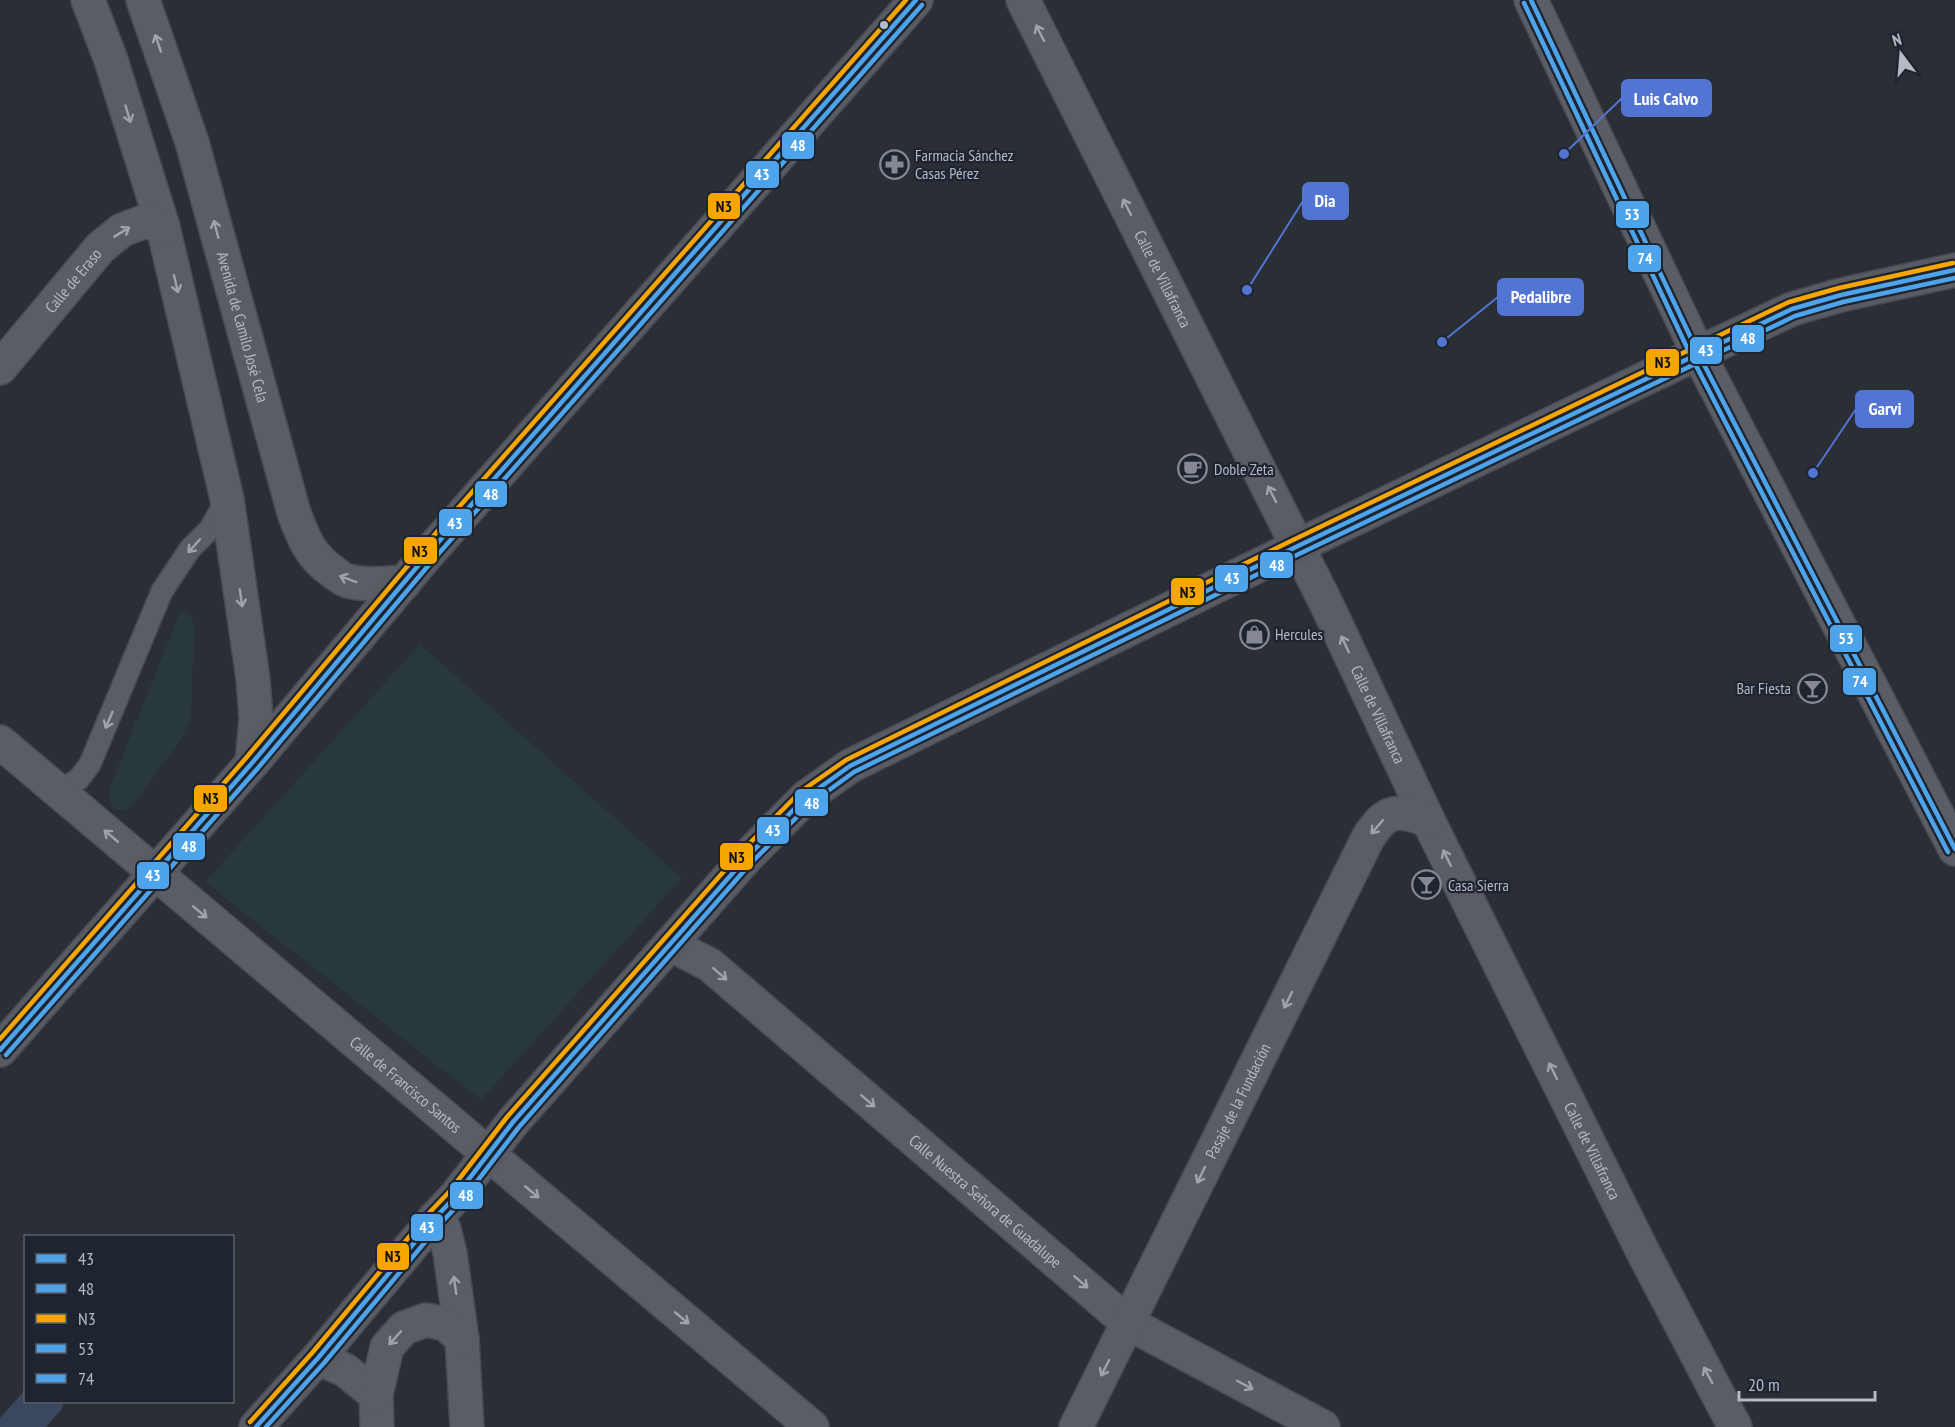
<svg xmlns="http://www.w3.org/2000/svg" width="1955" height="1427" viewBox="0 0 1955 1427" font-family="'PT Sans Narrow',sans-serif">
  <rect width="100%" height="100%" fill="#2a2e35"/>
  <path fill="#28383b" d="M 184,612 L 191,614 L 194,625 L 191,718 L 182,738 L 133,805 L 126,811 L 116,810 L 110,802 L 108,792 L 178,617 Z
    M 420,644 L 682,878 L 481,1100 L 205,882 Z"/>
  <path fill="#3b475e" d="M 25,1390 L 26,1402 L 64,1402 L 61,1410 L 46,1427 L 0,1427 L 0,1418 Z"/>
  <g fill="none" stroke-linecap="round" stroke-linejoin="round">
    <defs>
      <path id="lane" d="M 59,791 L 79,779 L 90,764 L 162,591 L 190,549 L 210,529 L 227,499"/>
      <g id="street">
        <path d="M 88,0 L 111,60 L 163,227 L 227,499 L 253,679 L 256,719 L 252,763"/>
        <path id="s1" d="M 143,0 L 192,142 L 294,513 C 303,537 310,556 332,571 C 337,575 343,580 348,581 C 367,586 386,583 405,582"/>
        <path id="s2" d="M 1023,0 L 1325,601 L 1428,820 L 1644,1254 L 1735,1427"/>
        <path d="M 1531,0 L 1698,353 L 1955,849"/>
        <path id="s3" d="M 0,368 L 100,248 L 122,230 L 146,221 L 163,227"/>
        <path id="s4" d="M 0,742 L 812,1427"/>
        <path id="s5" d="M 670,944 L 710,965 L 1128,1323 L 1323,1427"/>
        <path d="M 435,1218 L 444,1229 L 450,1253 L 462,1339 L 467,1427"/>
        <path d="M 318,1358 L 345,1370 L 376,1395 L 377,1427"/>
        <path d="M 376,1395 L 387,1347 L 404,1328 L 426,1320 L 446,1324 L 462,1339"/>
        <path id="s6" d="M 1076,1427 L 1368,838 C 1386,809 1397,809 1428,820"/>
      </g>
      <path id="secondary" d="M 0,1050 L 252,763 L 427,555 L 916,0
        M 256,1427 L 318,1358 L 435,1218 L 455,1197 L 513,1122 L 746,858 L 805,798 L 850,766 L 1298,546 L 1648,377 L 1792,309 L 1841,295 L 1955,270"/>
    </defs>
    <use href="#lane" stroke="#46494e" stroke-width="24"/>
    <use href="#street" stroke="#46494e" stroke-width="36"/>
    <use href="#secondary" stroke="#46494e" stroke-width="36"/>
    <use href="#lane" stroke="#5a5d64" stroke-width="21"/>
    <use href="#street" stroke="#5a5d64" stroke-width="33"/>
    <use href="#secondary" stroke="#585b62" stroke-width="33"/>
    <defs>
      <path id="bus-1" d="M 0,1050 L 252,763 L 427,555 L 916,0
        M 256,1427 L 318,1358 L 435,1218 L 455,1197 L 513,1122 L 746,858 L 805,798 L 850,766 L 1298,546 L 1792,309 L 1841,295 L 1955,270"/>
      <path id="bus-2" d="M 6,1055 L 258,768 L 433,560 L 922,5
        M 266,1427 L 324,1363 L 441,1223 L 461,1202 L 519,1127 L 751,863 L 810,804 L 854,772 L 1301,553 L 1795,316 L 1843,302 L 1955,278"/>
      <path id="bus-3" d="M 0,1039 L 246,758 L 421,550 L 906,0
        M 250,1422 L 312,1353 L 429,1213 L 449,1192 L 507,1117 L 740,853 L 800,792 L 846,760 L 1295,539 L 1789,302 L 1839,288 L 1953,263"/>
      <path id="bus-4" d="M 1531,0 L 1698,353 L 1955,849"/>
      <path id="bus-5" d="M 1524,3 L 1691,356 L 1948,852"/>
    </defs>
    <use href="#bus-1" stroke="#1e2430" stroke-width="9"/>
    <use href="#bus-2" stroke="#1e2430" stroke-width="9"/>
    <use href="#bus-3" stroke="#1e2430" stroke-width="9"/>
    <use href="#bus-4" stroke="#1e2430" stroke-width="9"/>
    <use href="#bus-5" stroke="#1e2430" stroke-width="9"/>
    <use href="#bus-1" stroke="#4da4eb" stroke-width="4.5"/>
    <use href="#bus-2" stroke="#4da4eb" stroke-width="4.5"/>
    <use href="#bus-3" stroke="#f7a600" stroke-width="4.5"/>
    <use href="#bus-4" stroke="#4da4eb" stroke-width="4.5"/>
    <use href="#bus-5" stroke="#4da4eb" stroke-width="4.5"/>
  </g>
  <defs><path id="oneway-shaft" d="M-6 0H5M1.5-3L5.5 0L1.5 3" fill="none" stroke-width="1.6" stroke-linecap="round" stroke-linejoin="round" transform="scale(1.5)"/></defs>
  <g stroke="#9ea3ae">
    <use href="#oneway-shaft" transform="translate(1040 33) rotate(-117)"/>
    <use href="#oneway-shaft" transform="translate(158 43) rotate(-109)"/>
    <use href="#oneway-shaft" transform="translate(128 114) rotate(73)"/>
    <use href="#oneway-shaft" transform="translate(1127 207) rotate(-117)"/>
    <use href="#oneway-shaft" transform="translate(216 229) rotate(-105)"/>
    <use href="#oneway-shaft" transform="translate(122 232) rotate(-31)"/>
    <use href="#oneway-shaft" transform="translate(176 284) rotate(77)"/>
    <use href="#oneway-shaft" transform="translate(1272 494) rotate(-117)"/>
    <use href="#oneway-shaft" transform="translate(194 546) rotate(132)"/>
    <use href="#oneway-shaft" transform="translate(348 579) rotate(-160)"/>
    <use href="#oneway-shaft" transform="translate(241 598) rotate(82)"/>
    <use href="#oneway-shaft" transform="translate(1345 644) rotate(-115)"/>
    <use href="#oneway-shaft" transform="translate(109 720) rotate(113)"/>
    <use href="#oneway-shaft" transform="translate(1377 827) rotate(131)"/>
    <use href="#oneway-shaft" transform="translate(111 836) rotate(-140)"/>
    <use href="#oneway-shaft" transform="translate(1447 858) rotate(-116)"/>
    <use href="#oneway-shaft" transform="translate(200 912) rotate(40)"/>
    <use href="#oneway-shaft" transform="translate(720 974) rotate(41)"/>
    <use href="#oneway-shaft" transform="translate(1288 1000) rotate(116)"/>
    <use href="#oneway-shaft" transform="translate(1553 1071) rotate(-116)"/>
    <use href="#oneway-shaft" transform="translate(868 1101) rotate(41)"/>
    <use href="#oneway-shaft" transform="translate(1201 1175) rotate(116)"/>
    <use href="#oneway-shaft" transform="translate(532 1192) rotate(40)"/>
    <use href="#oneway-shaft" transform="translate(1081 1282) rotate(41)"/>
    <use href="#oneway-shaft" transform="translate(455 1285) rotate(-98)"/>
    <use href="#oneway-shaft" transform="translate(682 1318) rotate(40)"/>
    <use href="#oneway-shaft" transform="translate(395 1338) rotate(132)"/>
    <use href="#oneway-shaft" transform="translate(1105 1368) rotate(117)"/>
    <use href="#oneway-shaft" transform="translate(1708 1375) rotate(-118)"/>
    <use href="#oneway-shaft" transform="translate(1245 1385) rotate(28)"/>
  </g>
  <defs>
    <symbol id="pharmacy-ring" viewBox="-11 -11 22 22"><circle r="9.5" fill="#1e2430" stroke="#848993" stroke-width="1.5"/><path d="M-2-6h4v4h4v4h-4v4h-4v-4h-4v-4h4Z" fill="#848993"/></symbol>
    <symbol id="cafe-ring" viewBox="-11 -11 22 22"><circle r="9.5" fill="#1e2430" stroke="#848993" stroke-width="1.5"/><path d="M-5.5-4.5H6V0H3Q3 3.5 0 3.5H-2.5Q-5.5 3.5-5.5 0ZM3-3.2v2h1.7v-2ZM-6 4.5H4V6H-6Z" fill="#848993"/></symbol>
    <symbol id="shop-ring" viewBox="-11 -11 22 22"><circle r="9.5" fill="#1e2430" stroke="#848993" stroke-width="1.5"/><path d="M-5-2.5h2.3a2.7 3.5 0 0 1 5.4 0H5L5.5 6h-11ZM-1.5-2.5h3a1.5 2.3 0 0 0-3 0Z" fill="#848993"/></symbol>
    <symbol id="bar-ring" viewBox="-11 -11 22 22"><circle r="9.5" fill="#1e2430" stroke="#848993" stroke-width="1.5"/><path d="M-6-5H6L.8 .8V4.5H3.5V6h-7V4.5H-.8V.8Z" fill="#848993"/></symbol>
  </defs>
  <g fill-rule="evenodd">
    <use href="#pharmacy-ring" x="878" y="148" width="33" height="33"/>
    <use href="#cafe-ring" x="1176" y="452" width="33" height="33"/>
    <use href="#shop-ring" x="1238" y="618" width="33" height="33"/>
    <use href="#bar-ring" x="1796" y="672" width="33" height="33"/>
    <use href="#bar-ring" x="1410" y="868" width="33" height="33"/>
  </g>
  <circle fill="#b5bac6" stroke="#1e2430" stroke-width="2" cx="884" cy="25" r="5"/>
  <g text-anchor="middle" stroke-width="4.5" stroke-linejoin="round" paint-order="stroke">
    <g font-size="16" fill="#b5bac6" stroke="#1e2430" text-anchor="start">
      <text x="915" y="161">Farmacia Sánchez<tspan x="915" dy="18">Casas Pérez</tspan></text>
      <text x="1214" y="475">Doble Zeta</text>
      <text x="1275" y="640">Hercules</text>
      <text x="1791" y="694" text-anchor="end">Bar Fiesta</text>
      <text x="1448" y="891">Casa Sierra</text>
    </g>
    <g font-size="16" fill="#b5bac6" stroke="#1e2430">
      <text dy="6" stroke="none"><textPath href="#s2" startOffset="312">Calle de Villafranca</textPath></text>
      <text dy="6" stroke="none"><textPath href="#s3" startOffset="114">Calle de Eraso</textPath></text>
      <text dy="6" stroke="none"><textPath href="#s1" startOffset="342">Avenida de Camilo José Cela</textPath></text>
      <text dy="6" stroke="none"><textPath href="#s2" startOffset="798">Calle de Villafranca</textPath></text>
      <text dy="6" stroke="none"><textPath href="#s4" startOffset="531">Calle de Francisco Santos</textPath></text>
      <text dy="6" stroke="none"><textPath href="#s6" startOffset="364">Pasaje de la Fundación</textPath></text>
      <text dy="6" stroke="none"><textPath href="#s2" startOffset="1284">Calle de Villafranca</textPath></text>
      <text dy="6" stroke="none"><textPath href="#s5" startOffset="408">Calle Nuestra Señora de Guadalupe</textPath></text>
    </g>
  </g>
  <path fill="none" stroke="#5274d2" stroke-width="2" d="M1564 154L1622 98M1247 290L1303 201M1442 342L1498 297M1813 473L1856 409"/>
  <g fill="#5274d2" stroke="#1e2430" stroke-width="2">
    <circle cx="1564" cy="154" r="6"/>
    <circle cx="1247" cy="290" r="6"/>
    <circle cx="1442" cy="342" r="6"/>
    <circle cx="1813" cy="473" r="6"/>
  </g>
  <g fill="#5274d2" stroke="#5274d2" stroke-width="2">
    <rect x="1622" y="80" width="89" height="36" rx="6"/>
    <rect x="1303" y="183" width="45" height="36" rx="6"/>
    <rect x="1498" y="279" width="85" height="36" rx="6"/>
    <rect x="1856" y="391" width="57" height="36" rx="6"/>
  </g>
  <g font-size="18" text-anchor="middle" font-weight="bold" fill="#fff">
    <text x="1666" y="105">Luis Calvo</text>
    <text x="1325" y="207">Dia</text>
    <text x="1541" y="303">Pedalibre</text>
    <text x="1885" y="415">Garvi</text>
  </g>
  <g stroke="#1e2430" stroke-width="2">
    <rect x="781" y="131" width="34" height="29" rx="6" fill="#4da4eb"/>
    <rect x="745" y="160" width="35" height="29" rx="6" fill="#4da4eb"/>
    <rect x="707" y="192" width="34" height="28" rx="6" fill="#f7a600"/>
    <rect x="1615" y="200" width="35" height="29" rx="6" fill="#4da4eb"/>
    <rect x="1627" y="244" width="35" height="29" rx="6" fill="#4da4eb"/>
    <rect x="1731" y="324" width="34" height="29" rx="6" fill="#4da4eb"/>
    <rect x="1689" y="336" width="34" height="29" rx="6" fill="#4da4eb"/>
    <rect x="1645" y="348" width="35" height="29" rx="6" fill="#f7a600"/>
    <rect x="474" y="480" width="34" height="28" rx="6" fill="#4da4eb"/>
    <rect x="438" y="508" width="35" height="29" rx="6" fill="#4da4eb"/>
    <rect x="403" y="536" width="35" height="29" rx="6" fill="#f7a600"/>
    <rect x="1259" y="551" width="35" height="28" rx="6" fill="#4da4eb"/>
    <rect x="1214" y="564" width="35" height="29" rx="6" fill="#4da4eb"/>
    <rect x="1170" y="577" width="35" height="29" rx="6" fill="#f7a600"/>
    <rect x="1829" y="624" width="34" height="29" rx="6" fill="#4da4eb"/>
    <rect x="1842" y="667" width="35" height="29" rx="6" fill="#4da4eb"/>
    <rect x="193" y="784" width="35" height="29" rx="6" fill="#f7a600"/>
    <rect x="794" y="788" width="35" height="29" rx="6" fill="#4da4eb"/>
    <rect x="756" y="816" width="34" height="29" rx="6" fill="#4da4eb"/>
    <rect x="172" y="832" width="34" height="29" rx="6" fill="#4da4eb"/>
    <rect x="719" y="842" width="35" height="29" rx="6" fill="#f7a600"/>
    <rect x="136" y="861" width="34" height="29" rx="6" fill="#4da4eb"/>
    <rect x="449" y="1181" width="35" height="29" rx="6" fill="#4da4eb"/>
    <rect x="410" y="1213" width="34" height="29" rx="6" fill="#4da4eb"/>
    <rect x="376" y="1242" width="34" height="29" rx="6" fill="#f7a600"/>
  </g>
  <g font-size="16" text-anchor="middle" font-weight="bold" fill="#fff">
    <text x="798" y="151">48</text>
    <text x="762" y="180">43</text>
    <text x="1632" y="220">53</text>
    <text x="1645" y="264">74</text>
    <text x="1748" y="344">48</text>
    <text x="1706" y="356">43</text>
    <text x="491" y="500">48</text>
    <text x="455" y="529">43</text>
    <text x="1277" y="571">48</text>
    <text x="1232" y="584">43</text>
    <text x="1846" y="644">53</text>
    <text x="1860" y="687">74</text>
    <text x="812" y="809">48</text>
    <text x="773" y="836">43</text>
    <text x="189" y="852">48</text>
    <text x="153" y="881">43</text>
    <text x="466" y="1201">48</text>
    <text x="427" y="1233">43</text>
  </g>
  <g font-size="16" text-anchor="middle" font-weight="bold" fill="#111">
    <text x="724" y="212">N3</text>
    <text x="1663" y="368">N3</text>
    <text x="420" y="557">N3</text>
    <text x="1188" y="598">N3</text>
    <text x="211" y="804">N3</text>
    <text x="737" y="863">N3</text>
    <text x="393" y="1262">N3</text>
  </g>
  <rect x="24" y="1235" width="210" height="168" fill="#1e2430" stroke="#5a606c" stroke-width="1.5"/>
  <rect x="36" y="1254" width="30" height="9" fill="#4da4eb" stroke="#5a606c" stroke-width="1.5"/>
  <text x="78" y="1265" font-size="18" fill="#b5bac6">43</text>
  <rect x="36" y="1284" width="30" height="9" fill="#4da4eb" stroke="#5a606c" stroke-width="1.5"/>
  <text x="78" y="1295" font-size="18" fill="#b5bac6">48</text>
  <rect x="36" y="1314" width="30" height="9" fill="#f7a600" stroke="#5a606c" stroke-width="1.5"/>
  <text x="78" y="1325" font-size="18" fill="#b5bac6">N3</text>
  <rect x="36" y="1344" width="30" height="9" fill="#4da4eb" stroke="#5a606c" stroke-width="1.5"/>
  <text x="78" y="1355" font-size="18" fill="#b5bac6">53</text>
  <rect x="36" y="1374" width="30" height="9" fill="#4da4eb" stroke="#5a606c" stroke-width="1.5"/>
  <text x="78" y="1385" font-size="18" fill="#b5bac6">74</text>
  <g transform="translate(1901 54) rotate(344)" stroke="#1e2430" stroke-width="4.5" paint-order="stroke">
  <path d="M0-4.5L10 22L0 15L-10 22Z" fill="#b5bac6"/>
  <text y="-9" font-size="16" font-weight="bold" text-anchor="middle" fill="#b5bac6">N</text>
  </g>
  <path d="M1739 1391v9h136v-9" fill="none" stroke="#b5bac6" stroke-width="3"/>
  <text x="1748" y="1391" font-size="18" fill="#b5bac6" stroke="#1e2430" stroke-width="4.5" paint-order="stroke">20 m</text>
</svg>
